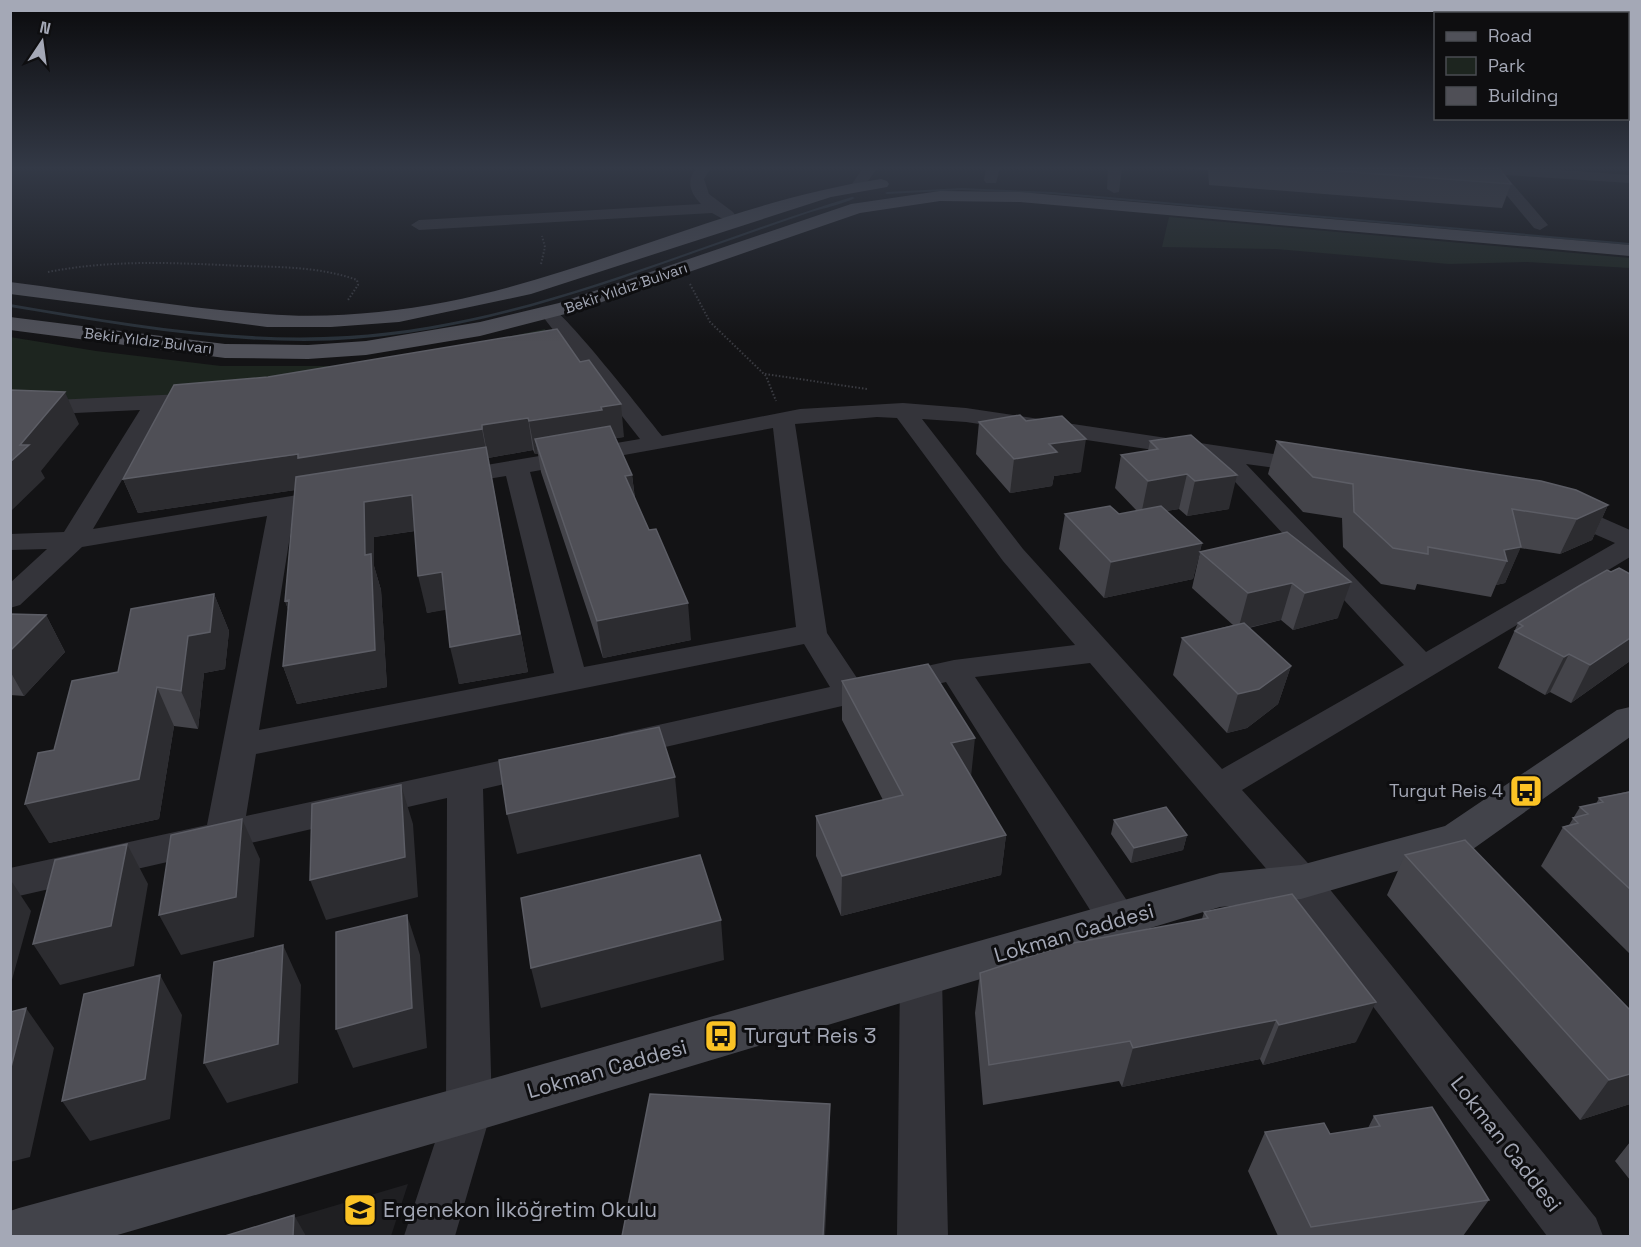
<svg xmlns="http://www.w3.org/2000/svg" width="1641" height="1247" viewBox="0 0 1641 1247" font-family="'Space Grotesk',sans-serif">
  <rect width="100%" height="100%" fill="#131315"/>
  <path fill="#1f1f22" d="M 408,1184 L 391,1236 L 232,1236 Z"/>
  <path fill="#1d251f" d="M 1169,217 L 1630,258 L 1630,268 L 1527,262 L 1449,264 L 1276,249 L 1162,247 Z
    M 545,329 L 550,344 L 322,391 L 11,411 L 10,337 L 96,351 L 221,366 L 341,366 L 441,351 Z"/>
  <g fill="none" stroke-linecap="round" stroke-linejoin="round">
    <path fill="#293139" fill-rule="evenodd" d="M 962,188 L 1052,192 L 1630,243 L 1630,245 L 1052,194 L 962,190 L 887,194 L 885,193 L 887,192 Z
      M 852,197 L 855,198 C 841,205 823,208 808,213 C 773,225 739,237 705,249 C 575,296 443,341 304,341 C 205,341 108,323 10,307 L 10,304 C 122,323 234,343 347,336 C 524,326 685,248 852,197 Z"/>
    <path stroke="#3a3b41" stroke-width="2" stroke-dasharray="1.5 2" stroke-linecap="butt" d="M 541,264 L 545,247 L 542,236
      M 48,272 C 114,259 178,263 244,266 C 282,267 321,267 357,280 L 358,285 L 348,300
      M 690,284 L 710,322 L 766,376 L 776,401
      M 765,374 L 867,389"/>
    <path fill="#34343a" fill-rule="evenodd" d="M 696,168 L 711,168 L 704,179 L 709,194 L 733,212 L 735,215 L 733,218 L 721,218 L 712,213 L 419,230 L 411,225 L 419,220 L 701,204 C 690,192 686,182 696,168 Z
      M 863,168 L 877,168 L 862,190 L 852,190 L 850,187 Z
      M 986,168 L 1000,168 L 996,183 L 986,183 L 984,180 Z
      M 1108,168 L 1122,168 L 1119,192 L 1114,193 L 1107,189 Z
      M 1455,168 L 1533,168 L 1630,175 L 1630,183 L 1505,175 L 1548,225 L 1540,230 L 1534,228 L 1489,174 L 1462,172 Z
      M 550,307 C 564,311 645,415 662,436 L 800,409 L 903,403 L 966,408 L 1320,461 L 1323,466 L 1320,471 L 1311,473 L 1246,464 L 1426,652 L 1615,543 L 1553,516 L 1549,510 L 1553,504 L 1562,502 L 1571,504 L 1630,530 L 1630,557 L 1242,790 L 1315,871 L 1596,1218 L 1603,1236 L 1547,1236 L 1287,893 L 1090,663 L 975,677 L 1132,908 L 1138,920 L 1132,932 L 1118,936 L 1104,932 L 946,682 L 622,757 L 610,753 L 605,745 L 610,737 L 622,733 L 830,687 L 804,644 L 256,754 L 246,816 L 540,752 L 552,755 L 557,764 L 552,773 L 483,789 L 492,1109 L 455,1236 L 404,1236 L 446,1109 L 447,798 L 10,898 L 10,868 L 207,825 L 267,516 L 82,547 L 20,605 L 10,608 L 10,583 L 47,549 L 10,550 L 10,534 L 64,532 L 140,410 L 10,416 L 10,402 L 205,393 L 213,395 L 216,400 L 213,405 L 164,409 L 93,529 L 333,489 L 342,492 L 346,497 L 342,502 L 294,511 L 259,730 L 554,673 L 506,476 L 451,485 L 442,483 L 439,478 L 442,473 L 451,471 L 640,439 L 570,350 L 528,358 L 521,356 L 518,352 L 521,348 L 561,340 L 540,313 ZM 877,417 L 897,418 L 1003,561 L 1075,645 L 954,660 L 859,681 L 827,633 L 795,424 ZM 922,419 L 966,422 L 1214,459 L 1404,665 L 1222,769 L 1023,549 ZM 773,428 L 796,627 L 584,667 L 530,472 Z
      M 921,960 L 936,965 L 942,978 L 948,1236 L 897,1236 L 900,978 L 906,965 Z"/>
    <path fill="#42434a" fill-rule="evenodd" d="M 1630,707 L 1630,737 L 1473,849 L 1301,899 L 1220,907 L 469,1133 L 114,1236 L 10,1236 L 10,1211 L 19,1208 L 469,1085 L 1220,873 L 1301,865 L 1445,826 L 1617,710 Z"/>
    <path fill="#505159" fill-rule="evenodd" d="M 881,179 L 887,181 L 889,184 L 887,187 L 831,197 L 531,294 L 399,322 L 331,327 L 267,327 L 10,294 L 10,282 C 95,293 181,308 266,314 C 325,319 388,313 446,302 C 594,273 732,201 881,179 Z
      M 940,191 L 1020,192 L 1630,245 L 1630,256 L 1020,202 L 940,201 L 860,213 L 573,312 L 480,336 L 366,355 L 308,359 L 225,358 L 10,330 L 10,317 L 225,344 L 308,345 L 366,341 L 480,322 L 559,303 L 851,204 Z"/>
  </g>
  <path fill="#44444a" d="M 1180,168 L 1499,168 L 1511,184 L 1502,208 L 1209,185 L 1208,170 Z
    M 268,377 L 624,437 L 615,438 L 632,475 L 635,498 L 691,640 L 603,658 L 541,472 L 538,454 L 535,454 L 533,450 L 488,458 L 528,672 L 459,684 L 446,609 L 427,613 L 415,531 L 374,537 L 374,566 L 381,590 L 387,687 L 297,704 L 283,666 L 288,609 L 285,601 L 295,490 L 138,513 L 123,479 Z
    M 979,422 L 1081,472 L 1054,476 L 1052,486 L 1010,493 L 976,454 Z
    M 1150,441 L 1229,509 L 1187,516 L 1179,509 L 1166,511 L 1202,543 L 1193,579 L 1104,598 L 1059,549 L 1065,514 L 1119,514 L 1137,511 L 1115,488 L 1121,455 L 1148,451 Z
    M 1277,441 L 1608,505 L 1592,540 L 1560,554 L 1520,548 L 1505,583 L 1496,585 L 1491,597 L 1417,584 L 1415,590 L 1381,584 L 1343,547 L 1342,518 L 1303,512 L 1268,474 Z
    M 1287,532 L 1338,618 L 1293,630 L 1281,620 L 1249,628 L 1291,666 L 1278,704 L 1247,728 L 1227,733 L 1173,675 L 1182,638 L 1233,625 L 1192,588 L 1200,552 Z
    M 1611,572 L 1630,661 L 1571,703 L 1550,692 L 1545,695 L 1498,668 L 1518,623 Z
    M 214,594 L 229,631 L 225,669 L 204,673 L 198,729 L 174,726 L 159,819 L 49,843 L 54,750 L 118,672 Z
    M 10,614 L 46,615 L 65,652 L 24,696 L 10,695 Z
    M 842,681 L 971,777 L 1006,835 L 1001,875 L 841,916 L 816,856 L 816,816 L 883,800 L 842,720 Z
    M 1630,791 L 1630,954 L 1541,866 L 1563,827 L 1569,825 L 1580,807 L 1596,804 L 1599,798 Z
    M 1114,820 L 1187,835 L 1183,850 L 1131,863 L 1111,834 Z
    M 1405,855 L 1630,1010 L 1630,1104 L 1580,1120 L 1387,895 Z
    M 1204,912 L 1356,1042 L 1263,1065 L 1260,1059 L 1122,1087 L 1119,1081 L 983,1105 L 975,1013 L 980,973 L 1202,919 Z
    M 1374,1116 L 1489,1200 L 1463,1236 L 1278,1236 L 1248,1171 L 1265,1132 L 1330,1134 L 1368,1128 Z
    M 1630,1142 L 1630,1180 L 1615,1161 Z"/>
  <path fill="#2c2c30" d="M 65,392 L 79,424 L 41,471 L 45,478 L 10,512 L 10,462 L 20,445 Z
    M 621,404 L 624,437 L 606,439 L 535,439 L 538,454 L 535,454 L 529,421 L 601,407 Z
    M 528,418 L 533,450 L 488,458 L 482,425 Z
    M 482,429 L 528,672 L 459,684 L 450,647 L 488,462 L 138,513 L 123,479 Z
    M 1086,439 L 1081,472 L 1054,476 L 1052,486 L 1010,493 L 1014,459 L 1049,444 Z
    M 1187,474 L 1179,509 L 1141,515 L 1148,481 Z
    M 632,475 L 636,509 L 625,476 Z
    M 1237,475 L 1229,509 L 1187,516 L 1195,481 Z
    M 412,495 L 421,530 L 374,537 L 374,566 L 381,590 L 387,687 L 297,704 L 283,666 L 365,555 L 364,502 Z
    M 1608,505 L 1592,540 L 1560,554 L 1577,519 Z
    M 1202,543 L 1193,579 L 1104,598 L 1111,562 Z
    M 1521,547 L 1505,583 L 1496,585 L 1507,561 L 1504,550 Z
    M 442,572 L 451,609 L 427,613 L 418,576 Z
    M 1351,582 L 1338,618 L 1293,630 L 1305,593 Z
    M 1292,583 L 1281,620 L 1238,630 L 1248,593 Z
    M 214,594 L 229,631 L 225,669 L 204,673 L 198,729 L 181,691 L 188,636 Z
    M 289,600 L 298,638 L 285,601 Z
    M 688,603 L 691,640 L 603,658 L 597,621 Z
    M 46,615 L 65,652 L 24,696 L 10,671 L 10,651 Z
    M 1630,638 L 1630,661 L 1571,703 L 1590,665 Z
    M 1569,654 L 1550,692 L 1545,695 L 1564,657 Z
    M 1291,666 L 1278,704 L 1247,728 L 1227,733 L 1238,694 Z
    M 157,687 L 174,726 L 159,819 L 49,843 L 25,804 Z
    M 975,738 L 971,777 L 951,743 Z
    M 675,777 L 679,817 L 517,854 L 507,814 Z
    M 401,785 L 413,824 L 418,897 L 326,920 L 310,880 Z
    M 242,819 L 260,859 L 254,937 L 181,955 L 159,915 Z
    M 1006,835 L 1001,875 L 841,916 L 842,876 Z
    M 1187,835 L 1183,850 L 1131,863 L 1134,848 Z
    M 127,844 L 148,884 L 134,966 L 60,985 L 33,944 Z
    M 10,879 L 31,911 L 10,987 Z
    M 407,915 L 420,955 L 427,1048 L 353,1068 L 336,1029 Z
    M 721,920 L 724,960 L 541,1008 L 531,968 Z
    M 283,945 L 301,985 L 298,1083 L 227,1103 L 204,1063 Z
    M 160,975 L 182,1015 L 170,1119 L 90,1141 L 62,1101 Z
    M 1376,1002 L 1356,1042 L 1263,1065 L 1279,1025 Z
    M 26,1008 L 54,1048 L 30,1157 L 10,1162 L 10,1071 Z
    M 1276,1020 L 1260,1059 L 1122,1087 L 1133,1048 Z
    M 1630,1074 L 1630,1104 L 1580,1120 L 1609,1080 Z
    M 830,1104 L 830,1143 L 825,1236 L 823,1236 Z
    M 294,1215 L 306,1236 L 293,1236 Z"/>
  <path fill="#4f4f56" stroke="#5c5d65" stroke-width="1.5" d="M 1297,168 L 1499,168 L 1511,184 Z
    M 557,329 L 580,362 L 589,360 L 621,404 L 601,407 L 602,410 L 529,421 L 528,418 L 482,425 L 482,429 L 298,458 L 298,454 L 123,479 L 174,385 L 268,377 Z
    M 10,390 L 65,392 L 20,445 L 29,445 L 10,462 Z
    M 1020,415 L 1026,421 L 1062,416 L 1086,439 L 1049,444 L 1057,452 L 1014,459 L 979,422 Z
    M 610,426 L 632,475 L 625,476 L 649,530 L 656,529 L 688,603 L 597,621 L 535,439 Z
    M 1191,435 L 1237,475 L 1195,481 L 1187,474 L 1148,481 L 1121,455 L 1158,449 L 1150,441 Z
    M 1277,441 L 1541,481 L 1576,490 L 1608,505 L 1577,519 L 1512,509 L 1521,547 L 1504,550 L 1507,561 L 1428,547 L 1428,554 L 1393,548 L 1354,512 L 1353,484 L 1313,477 Z
    M 486,447 L 520,634 L 450,647 L 442,572 L 418,576 L 412,495 L 364,502 L 365,555 L 371,554 L 375,650 L 283,666 L 289,600 L 285,601 L 296,477 Z
    M 1110,506 L 1119,514 L 1161,506 L 1202,543 L 1111,562 L 1065,514 Z
    M 1287,532 L 1351,582 L 1305,593 L 1292,583 L 1248,593 L 1200,552 Z
    M 1619,568 L 1630,574 L 1630,638 L 1590,665 L 1569,654 L 1564,657 L 1515,631 L 1523,626 L 1518,623 L 1579,586 L 1607,570 L 1611,572 Z
    M 214,594 L 210,632 L 188,636 L 181,691 L 157,687 L 139,779 L 25,804 L 38,753 L 54,750 L 72,681 L 118,672 L 131,609 Z
    M 10,614 L 46,615 L 10,651 Z
    M 1244,623 L 1291,666 L 1259,689 L 1238,694 L 1182,638 Z
    M 928,664 L 975,738 L 951,743 L 1006,835 L 842,876 L 816,816 L 903,795 L 842,681 Z
    M 659,727 L 675,777 L 507,814 L 499,760 Z
    M 401,785 L 405,857 L 310,880 L 312,804 Z
    M 1630,792 L 1630,889 L 1563,827 L 1578,823 L 1573,818 L 1588,814 L 1580,807 L 1603,802 L 1599,798 Z
    M 1166,807 L 1187,835 L 1134,848 L 1114,820 Z
    M 242,819 L 236,897 L 159,915 L 171,835 Z
    M 1465,840 L 1630,1010 L 1630,1074 L 1609,1080 L 1405,855 Z
    M 127,844 L 111,926 L 33,944 L 55,860 Z
    M 700,855 L 721,920 L 531,968 L 521,898 Z
    M 1292,894 L 1376,1002 L 1279,1025 L 1276,1020 L 1133,1048 L 1130,1041 L 989,1065 L 980,973 L 1068,944 L 1208,918 L 1204,912 Z
    M 407,915 L 412,1008 L 336,1029 L 336,932 Z
    M 283,945 L 278,1044 L 204,1063 L 214,962 Z
    M 160,975 L 145,1079 L 62,1101 L 84,994 Z
    M 26,1008 L 10,1071 L 10,1012 Z
    M 650,1094 L 830,1104 L 823,1236 L 622,1236 Z
    M 1432,1107 L 1489,1200 L 1311,1227 L 1265,1132 L 1324,1123 L 1330,1134 L 1380,1126 L 1374,1116 Z
    M 294,1215 L 293,1236 L 225,1236 Z"/>
  <linearGradient id="sky" x2="0" y2="1"><stop stop-color="#0a0a0c"/><stop offset="0.49" stop-color="#333946"/><stop offset="1" stop-color="#333946" stop-opacity="0"/></linearGradient>
  <rect width="1641" height="343" fill="url(#sky)"/>
  <defs>
    <symbol id="bus-square" viewBox="-11 -11 22 22"><rect x="-9" y="-9" width="18" height="18" rx="4" fill="#fbc325" stroke="#0e0e10"/><path d="M-5-6H5V4H4V6H2V4H-2V6H-4V4H-5ZM-3.5-4V0h7V-4ZM-3.5 1.2v1.5H-2V1.2ZM2 1.2v1.5H3.5V1.2Z" fill="#111"/></symbol>
    <symbol id="school-square" viewBox="-11 -11 22 22"><rect x="-9" y="-9" width="18" height="18" rx="4" fill="#fbc325" stroke="#0e0e10"/><path d="M0-5L7-2L0 1L-7-2ZM-4 1L0 2.5L4 1V4Q0 6-4 4Z" fill="#111"/></symbol>
  </defs>
  <g fill-rule="evenodd">
    <use href="#bus-square" x="1507" y="772" width="38" height="38"/>
    <use href="#bus-square" x="702" y="1017" width="38" height="38"/>
    <use href="#school-square" x="341" y="1191" width="38" height="38"/>
  </g>
  <g text-anchor="middle" stroke-width="6" stroke-linejoin="round" paint-order="stroke">
    <g font-size="15" fill="#a4a8b6" stroke="#0e0e10">
      <text transform="translate(626 288) rotate(-19)" y="5">Bekir Yıldız Bulvarı</text>
      <text transform="translate(148 341) rotate(7)" y="5">Bekir Yıldız Bulvarı</text>
    </g>
    <g font-size="18" fill="#a4a8b6" stroke="#0e0e10" text-anchor="end">
      <text x="1503" y="797">Turgut Reis 4</text>
    </g>
    <g font-size="21" fill="#a4a8b6" stroke="#0e0e10">
      <text transform="translate(1074 933) rotate(-16)" y="7">Lokman Caddesi</text>
      <text transform="translate(607 1069) rotate(-16)" y="7">Lokman Caddesi</text>
      <text transform="translate(1506 1144) rotate(52)" y="7">Lokman Caddesi</text>
    </g>
    <g font-size="21" fill="#a4a8b6" stroke="#0e0e10" text-anchor="start">
      <text x="744" y="1043">Turgut Reis 3</text>
      <text x="383" y="1217">Ergenekon İlköğretim Okulu</text>
    </g>
  </g>
  <rect width="1641" height="1247" fill="none" stroke="#a4a8b6" stroke-width="24"/>
  <rect x="1434" y="12" width="195" height="108" fill="#0e0e10" stroke="#4a4c52" stroke-width="1.5"/>
  <rect x="1446" y="32" width="30" height="9" fill="#505159" stroke="#4a4c52" stroke-width="1.5"/>
  <text x="1488" y="42" font-size="18" fill="#a4a8b6">Road</text>
  <rect x="1446" y="57" width="30" height="18" fill="#1d251f" stroke="#4a4c52" stroke-width="1.5"/>
  <text x="1488" y="72" font-size="18" fill="#a4a8b6">Park</text>
  <rect x="1446" y="87" width="30" height="18" fill="#4f4f56" stroke="#4a4c52" stroke-width="1.5"/>
  <text x="1488" y="102" font-size="18" fill="#a4a8b6">Building</text>
  <g transform="translate(42 42) rotate(13)" stroke="#0e0e10" stroke-width="4.5" paint-order="stroke">
  <path d="M0-4.5L10 22L0 15L-10 22Z" fill="#a4a8b6"/>
  <text y="-9" font-size="16" font-weight="bold" text-anchor="middle" fill="#a4a8b6">N</text>
  </g>
</svg>
